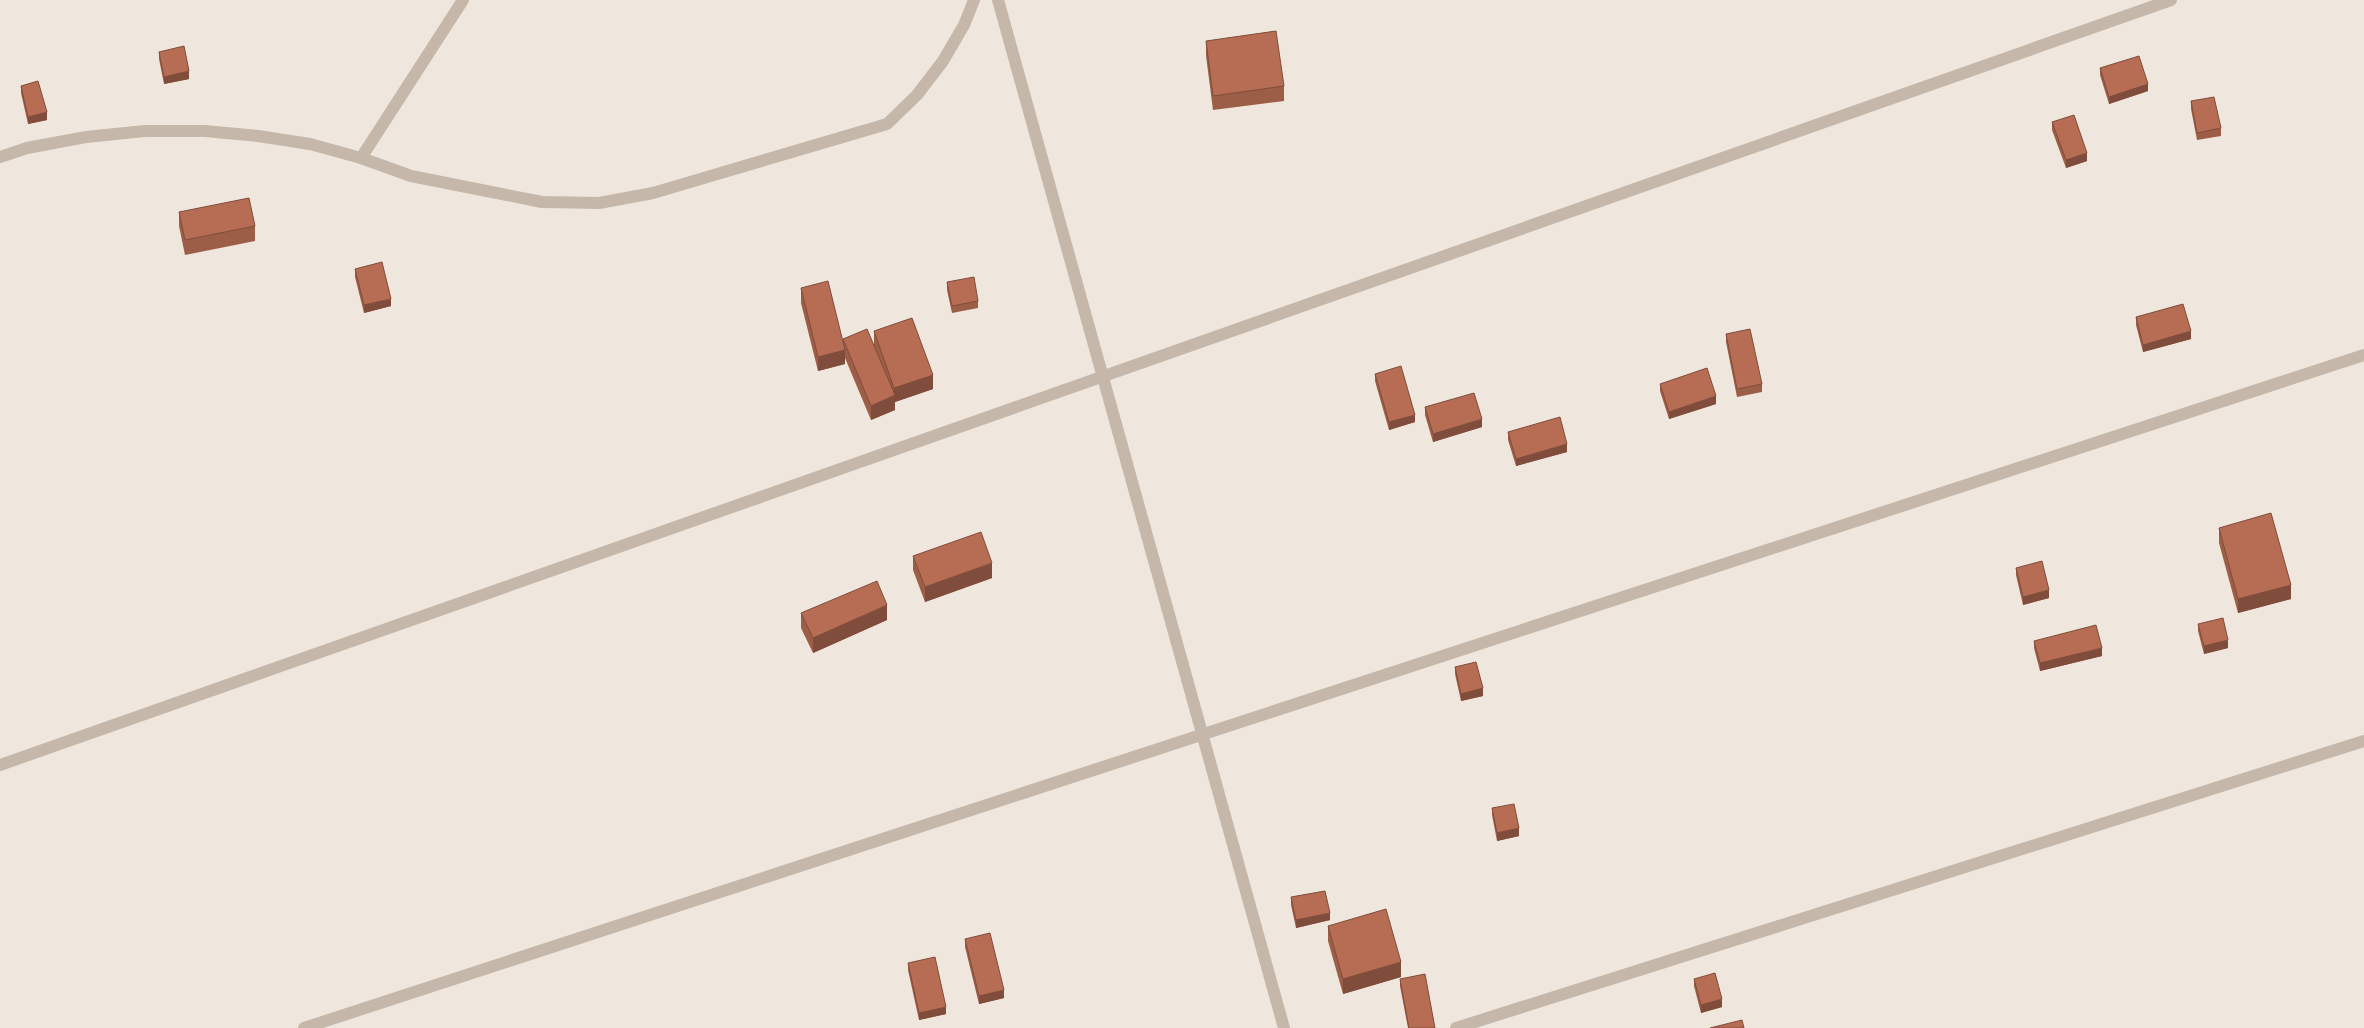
<svg xmlns="http://www.w3.org/2000/svg" width="2364" height="1028" viewBox="0 0 2364 1028" font-family="'Fira Sans Condensed',sans-serif">
  <rect width="100%" height="100%" fill="#efe7dd"/>
  <g fill="none" stroke-linecap="round" stroke-linejoin="round">
    <path stroke="#c6b7ab" stroke-width="12" d="M 998,0 L 1284,1028
      M 0,157 L 27,148 L 86,137 L 145,131 L 205,131 L 258,136 L 310,144 L 361,158 L 411,176 L 542,202 L 599,203 L 653,193 L 887,124 L 917,95 L 943,61 L 964,25 L 974,0
      M 361,158 L 463,0
      M 0,765 L 2171,0
      M 304,1028 L 2364,355
      M 1456,1028 L 2364,741"/>
  </g>
  <path fill="#9d5e48" d="M 1206,41 L 1284,86 L 1284,101 L 1213,110 L 1206,56 Z
    M 159,52 L 189,79 L 164,84 L 159,59 Z
    M 2100,68 L 2148,91 L 2109,104 L 2100,75 Z
    M 21,86 L 47,120 L 28,124 L 21,93 Z
    M 2191,101 L 2221,128 L 2221,136 L 2197,140 L 2191,109 Z
    M 2052,122 L 2087,161 L 2066,168 L 2052,130 Z
    M 179,212 L 255,226 L 255,241 L 185,255 L 179,226 Z
    M 355,269 L 391,306 L 364,313 L 355,277 Z
    M 947,282 L 978,301 L 978,308 L 952,313 L 947,290 Z
    M 801,288 L 843,342 L 843,339 L 874,344 L 874,331 L 933,389 L 895,402 L 895,410 L 871,420 L 845,358 L 845,364 L 818,371 L 801,303 Z
    M 2136,317 L 2191,339 L 2143,352 L 2136,325 Z
    M 1726,334 L 1762,384 L 1762,392 L 1737,397 L 1726,342 Z
    M 1375,374 L 1415,422 L 1389,430 L 1375,381 Z
    M 1660,384 L 1716,404 L 1669,419 L 1660,391 Z
    M 1425,407 L 1482,427 L 1433,442 L 1425,415 Z
    M 1508,432 L 1567,452 L 1516,466 L 1508,440 Z
    M 2219,528 L 2291,599 L 2238,613 L 2219,543 Z
    M 913,556 L 992,578 L 925,602 L 913,570 Z
    M 2016,568 L 2049,598 L 2023,605 L 2016,575 Z
    M 801,613 L 887,620 L 813,653 L 801,628 Z
    M 2198,624 L 2228,648 L 2204,654 L 2198,631 Z
    M 2034,641 L 2102,656 L 2040,671 L 2034,648 Z
    M 1455,667 L 1483,696 L 1461,701 L 1455,674 Z
    M 1492,808 L 1519,836 L 1497,841 L 1492,815 Z
    M 1291,897 L 1330,920 L 1296,928 L 1291,905 Z
    M 1328,926 L 1401,977 L 1343,994 L 1328,941 Z
    M 965,939 L 1004,998 L 979,1004 L 965,947 Z
    M 908,963 L 946,1014 L 919,1020 L 908,970 Z
    M 1400,979 L 1435,1028 L 1408,1028 L 1400,986 Z
    M 1694,979 L 1722,1007 L 1701,1013 L 1694,986 Z"/>
  <path fill="#804c3b" d="M 189,71 L 189,79 L 164,84 L 164,77 Z
    M 2148,84 L 2148,91 L 2109,104 L 2109,97 Z
    M 47,112 L 47,120 L 28,124 L 28,117 Z
    M 2087,153 L 2087,161 L 2066,168 L 2066,160 Z
    M 391,299 L 391,306 L 364,313 L 364,305 Z
    M 2191,331 L 2191,339 L 2143,352 L 2143,345 Z
    M 845,350 L 845,364 L 818,371 L 818,357 Z
    M 933,375 L 933,389 L 895,402 L 895,410 L 871,420 L 871,406 L 894,396 L 894,388 Z
    M 1716,396 L 1716,404 L 1669,419 L 1669,412 Z
    M 1415,415 L 1415,422 L 1389,430 L 1389,422 Z
    M 1482,419 L 1482,427 L 1433,442 L 1433,434 Z
    M 1567,444 L 1567,452 L 1516,466 L 1516,459 Z
    M 992,563 L 992,578 L 925,602 L 925,587 Z
    M 2291,585 L 2291,599 L 2238,613 L 2238,599 Z
    M 2049,590 L 2049,598 L 2023,605 L 2023,597 Z
    M 887,605 L 887,620 L 813,653 L 813,638 Z
    M 2228,640 L 2228,648 L 2204,654 L 2204,646 Z
    M 2102,648 L 2102,656 L 2040,671 L 2040,663 Z
    M 1483,688 L 1483,696 L 1461,701 L 1461,694 Z
    M 1519,828 L 1519,836 L 1497,841 L 1497,833 Z
    M 1330,913 L 1330,920 L 1296,928 L 1296,920 Z
    M 1401,962 L 1401,977 L 1343,994 L 1343,979 Z
    M 1004,990 L 1004,998 L 979,1004 L 979,996 Z
    M 1722,999 L 1722,1007 L 1701,1013 L 1701,1005 Z
    M 946,1007 L 946,1014 L 919,1020 L 919,1013 Z"/>
  <path fill="#b76d54" stroke="#804c3b" d="M 1276,31 L 1284,86 L 1213,96 L 1206,41 Z
    M 184,46 L 189,71 L 164,77 L 159,52 Z
    M 2139,56 L 2148,84 L 2109,97 L 2100,68 Z
    M 38,81 L 47,112 L 28,117 L 21,86 Z
    M 2214,97 L 2221,128 L 2197,133 L 2191,101 Z
    M 2074,115 L 2087,153 L 2066,160 L 2052,122 Z
    M 249,198 L 255,226 L 185,240 L 179,212 Z
    M 382,262 L 391,299 L 364,305 L 355,269 Z
    M 974,277 L 978,301 L 952,306 L 947,282 Z
    M 828,281 L 845,350 L 818,357 L 801,288 Z
    M 2183,304 L 2191,331 L 2143,345 L 2136,317 Z
    M 912,318 L 933,375 L 894,388 L 874,331 Z
    M 867,329 L 895,395 L 871,406 L 843,339 Z
    M 1750,329 L 1762,384 L 1737,389 L 1726,334 Z
    M 1401,366 L 1415,415 L 1389,422 L 1375,374 Z
    M 1707,368 L 1716,396 L 1669,412 L 1660,384 Z
    M 1474,393 L 1482,419 L 1433,434 L 1425,407 Z
    M 1560,417 L 1567,444 L 1516,459 L 1508,432 Z
    M 2271,513 L 2291,585 L 2238,599 L 2219,528 Z
    M 981,532 L 992,563 L 925,587 L 913,556 Z
    M 2042,561 L 2049,590 L 2023,597 L 2016,568 Z
    M 877,581 L 887,605 L 813,638 L 801,613 Z
    M 2223,618 L 2228,640 L 2204,646 L 2198,624 Z
    M 2096,625 L 2102,648 L 2040,663 L 2034,641 Z
    M 1476,662 L 1483,688 L 1461,694 L 1455,667 Z
    M 1514,804 L 1519,828 L 1497,833 L 1492,808 Z
    M 1325,891 L 1330,913 L 1296,920 L 1291,897 Z
    M 1386,909 L 1401,962 L 1343,979 L 1328,926 Z
    M 990,933 L 1004,990 L 979,996 L 965,939 Z
    M 935,957 L 946,1007 L 919,1013 L 908,963 Z
    M 1715,973 L 1722,999 L 1701,1005 L 1694,979 Z
    M 1425,974 L 1435,1028 L 1409,1028 L 1400,979 Z
    M 1742,1020 L 1744,1028 L 1710,1028 Z"/>
</svg>
